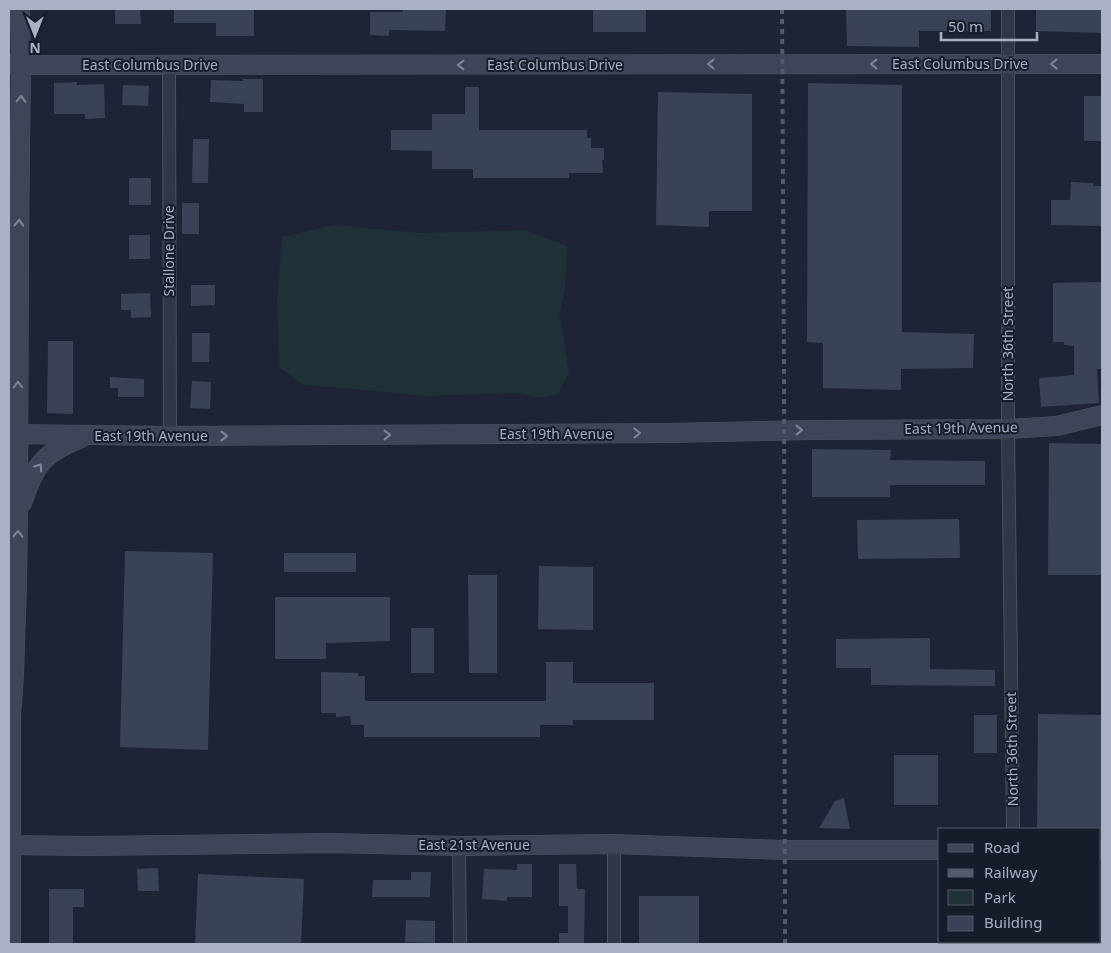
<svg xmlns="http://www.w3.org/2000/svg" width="1111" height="953" viewBox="0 0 1111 953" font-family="'Noto Sans',sans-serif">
  <rect width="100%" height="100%" fill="#1e2435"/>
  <path fill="#1f3137" d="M 335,225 L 420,233 L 525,230 L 567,246 L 565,290 L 559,315 L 562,325 L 569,373 L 559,393 L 538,398 L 522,393 L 423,396 L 366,390 L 303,385 L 279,367 L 277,301 L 282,237 Z"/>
  <path fill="#394257" d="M 115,9 L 140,9 L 141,24 L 115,24 Z
    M 174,9 L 254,9 L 254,36 L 216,36 L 216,23 L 174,23 Z
    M 403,9 L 446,9 L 445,31 L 389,30 L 389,36 L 370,35 L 370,12 L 403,12 Z
    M 593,9 L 646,9 L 646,32 L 593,32 Z
    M 846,9 L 991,9 L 991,31 L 919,31 L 919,47 L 847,46 Z
    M 1036,9 L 1102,9 L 1102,33 L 1036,31 Z
    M 243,79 L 263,79 L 263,112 L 244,112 L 244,104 L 210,102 L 211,80 L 243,81 Z
    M 77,82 L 77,85 L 104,84 L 105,118 L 85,119 L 85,114 L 54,114 L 54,83 Z
    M 808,83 L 902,85 L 902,332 L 974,334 L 973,368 L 901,369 L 901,390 L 823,388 L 823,343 L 807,342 Z
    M 123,85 L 149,86 L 148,106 L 122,105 Z
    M 465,87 L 479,87 L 479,130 L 587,130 L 587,138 L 591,138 L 591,148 L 604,148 L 604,160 L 602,160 L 603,173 L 569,173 L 569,178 L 473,178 L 473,169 L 432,169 L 432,151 L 391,150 L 391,130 L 432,130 L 432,114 L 465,114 Z
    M 658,92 L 752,94 L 752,211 L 709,211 L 709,227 L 656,225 Z
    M 1084,96 L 1102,96 L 1102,141 L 1084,141 Z
    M 193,139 L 209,139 L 208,183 L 192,183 Z
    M 129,178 L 151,178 L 151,205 L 129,205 Z
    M 1071,182 L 1093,183 L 1093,186 L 1102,186 L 1102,226 L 1051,225 L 1051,200 L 1070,200 Z
    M 182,203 L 199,203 L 199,234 L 182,234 Z
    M 129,235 L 150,235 L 150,259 L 129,259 Z
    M 1102,282 L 1102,369 L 1097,369 L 1099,403 L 1041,407 L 1039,378 L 1074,375 L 1074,346 L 1064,345 L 1064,342 L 1053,342 L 1053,283 Z
    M 191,285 L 215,285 L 215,305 L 191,306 Z
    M 150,293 L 151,317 L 131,318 L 131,310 L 121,310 L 121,294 Z
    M 192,333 L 210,333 L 209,362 L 192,362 Z
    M 48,341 L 73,341 L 73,414 L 47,413 Z
    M 110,377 L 144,379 L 144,397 L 118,397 L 118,388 L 110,388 Z
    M 192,381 L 211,382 L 210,409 L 190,408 Z
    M 1049,443 L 1102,444 L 1102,575 L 1048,575 Z
    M 812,449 L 891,450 L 890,460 L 985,461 L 985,485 L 890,485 L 890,497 L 812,497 Z
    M 959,519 L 960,558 L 858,559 L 857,520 Z
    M 125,551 L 213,553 L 208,750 L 120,747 Z
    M 284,553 L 356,553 L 356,572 L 284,572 Z
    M 539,566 L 593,567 L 593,630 L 538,629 Z
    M 468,575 L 497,575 L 497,673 L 469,673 Z
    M 275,597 L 390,597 L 390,641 L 326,643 L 326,659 L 275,659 Z
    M 411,628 L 434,628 L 434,673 L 411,673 Z
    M 930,638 L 930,669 L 995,670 L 995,686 L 871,685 L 871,668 L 836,668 L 836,639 Z
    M 546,662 L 573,662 L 573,683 L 654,683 L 654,720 L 573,720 L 573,725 L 540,725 L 540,737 L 364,737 L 364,725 L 351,725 L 350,716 L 336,717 L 336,713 L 321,713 L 321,672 L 358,673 L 358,676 L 365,676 L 365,701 L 546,701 Z
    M 1038,714 L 1102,715 L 1102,829 L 1037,829 Z
    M 974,715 L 997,715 L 997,753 L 974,753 Z
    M 894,755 L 938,755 L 938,805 L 894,805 Z
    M 844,798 L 850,829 L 819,828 L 835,801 Z
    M 517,864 L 532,864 L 532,897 L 507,897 L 507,901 L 482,899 L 484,869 L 517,870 Z
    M 559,864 L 576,864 L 577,889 L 585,889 L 584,944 L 559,944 L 559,933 L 568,933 L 568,906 L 559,906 Z
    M 158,868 L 159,891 L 138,891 L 137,869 Z
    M 411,872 L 431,872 L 430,897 L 372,897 L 373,880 L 411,880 Z
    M 198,874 L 304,879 L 301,944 L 195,944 Z
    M 49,889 L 84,889 L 84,907 L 73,907 L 73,944 L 49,944 Z
    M 639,896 L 699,896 L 699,944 L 639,944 Z
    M 406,920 L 435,921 L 435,943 L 405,942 Z"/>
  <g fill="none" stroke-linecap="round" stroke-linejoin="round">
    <defs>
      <path id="street" d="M 1008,9 L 1008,429 L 1013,829
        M 169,65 L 170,436
        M 614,844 L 614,944
        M 459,846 L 460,944
        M 1016,942 L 1016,944"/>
      <path id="secondary" d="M 9,64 L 37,65 L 1102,64
        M 9,434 L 170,436 L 669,433 L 810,430 L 1008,429 L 1057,426 L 1102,415
        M 22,503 C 27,490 32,474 41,463 C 51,451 67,444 81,438
        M 9,845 L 89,846 L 330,843 L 459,846 L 614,844 L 785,850 L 940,850
        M 1100,850 L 1102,850
        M 11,944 L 11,716 L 14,674 L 17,584 L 18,511 L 19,240 L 21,65 L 20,9"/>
    </defs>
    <use href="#street" stroke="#4c5161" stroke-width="14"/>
    <use href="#secondary" stroke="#4c5161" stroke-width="20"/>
    <use href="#street" stroke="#313746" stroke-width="12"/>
    <use href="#secondary" stroke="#3f4559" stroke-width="19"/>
    <path stroke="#525a6e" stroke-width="4" stroke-dasharray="5 5" stroke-linecap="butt" d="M 782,9 L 784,363 L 785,944"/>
  </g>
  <defs><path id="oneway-chevron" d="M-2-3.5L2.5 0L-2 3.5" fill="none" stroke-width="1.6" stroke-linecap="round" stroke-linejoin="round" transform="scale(1.25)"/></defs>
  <g stroke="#7f8699">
    <use href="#oneway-chevron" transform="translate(711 64) rotate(180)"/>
    <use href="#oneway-chevron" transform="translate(874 64) rotate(180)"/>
    <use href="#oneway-chevron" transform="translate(1054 64) rotate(-180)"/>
    <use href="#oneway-chevron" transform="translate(461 65) rotate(180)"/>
    <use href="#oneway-chevron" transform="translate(21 99) rotate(-89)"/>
    <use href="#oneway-chevron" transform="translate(19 223) rotate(-89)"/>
    <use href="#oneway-chevron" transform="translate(18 385) rotate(-90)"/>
    <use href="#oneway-chevron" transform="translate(799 430) rotate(-1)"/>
    <use href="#oneway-chevron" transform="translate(637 433)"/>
    <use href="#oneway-chevron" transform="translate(387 435)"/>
    <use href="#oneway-chevron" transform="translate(224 436)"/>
    <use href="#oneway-chevron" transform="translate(39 467) rotate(-55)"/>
    <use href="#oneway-chevron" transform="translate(18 534) rotate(-89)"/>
  </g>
  <g text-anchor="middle" stroke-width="4" stroke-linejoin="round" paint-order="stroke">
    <g font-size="14" fill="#aab1c4" stroke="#171c2a">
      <text x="960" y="69">East Columbus Drive</text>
      <text x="150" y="70">East Columbus Drive</text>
      <text x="555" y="70">East Columbus Drive</text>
      <text transform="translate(169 251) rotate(-90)" y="5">Stallone Drive</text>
      <text transform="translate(1008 344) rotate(-90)" y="5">North 36th Street</text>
      <text transform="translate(961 428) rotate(-1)" y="5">East 19th Avenue</text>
      <text x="556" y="439">East 19th Avenue</text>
      <text x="151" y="441">East 19th Avenue</text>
      <text transform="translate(1012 749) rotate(-91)" y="5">North 36th Street</text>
      <text x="474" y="850">East 21st Avenue</text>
    </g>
  </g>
  <rect width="1111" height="953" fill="none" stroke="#aab1c4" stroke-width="20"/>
  <rect x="938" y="828" width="162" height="115" fill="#171c2a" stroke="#525868"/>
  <rect x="948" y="844" width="25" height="8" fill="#3f4559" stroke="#525868"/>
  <text x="984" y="853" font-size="15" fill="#aab1c4">Road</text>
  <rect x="948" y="869" width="25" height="8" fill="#525a6e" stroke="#525868"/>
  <text x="984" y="878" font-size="15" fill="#aab1c4">Railway</text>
  <rect x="948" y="890" width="25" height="15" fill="#1f3137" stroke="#525868"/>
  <text x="984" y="903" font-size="15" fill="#aab1c4">Park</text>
  <rect x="948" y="916" width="25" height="15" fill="#394257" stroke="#525868"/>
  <text x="984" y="928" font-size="15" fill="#aab1c4">Building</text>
  <g transform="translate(35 35) rotate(180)" stroke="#171c2a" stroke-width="4" paint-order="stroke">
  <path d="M0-4L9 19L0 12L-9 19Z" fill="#aab1c4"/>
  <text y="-8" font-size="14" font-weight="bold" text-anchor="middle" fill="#aab1c4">N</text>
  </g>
  <path d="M941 32v8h96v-8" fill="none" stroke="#aab1c4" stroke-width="2.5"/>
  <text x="948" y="32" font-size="15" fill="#aab1c4" stroke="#171c2a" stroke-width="4" paint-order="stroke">50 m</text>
</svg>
